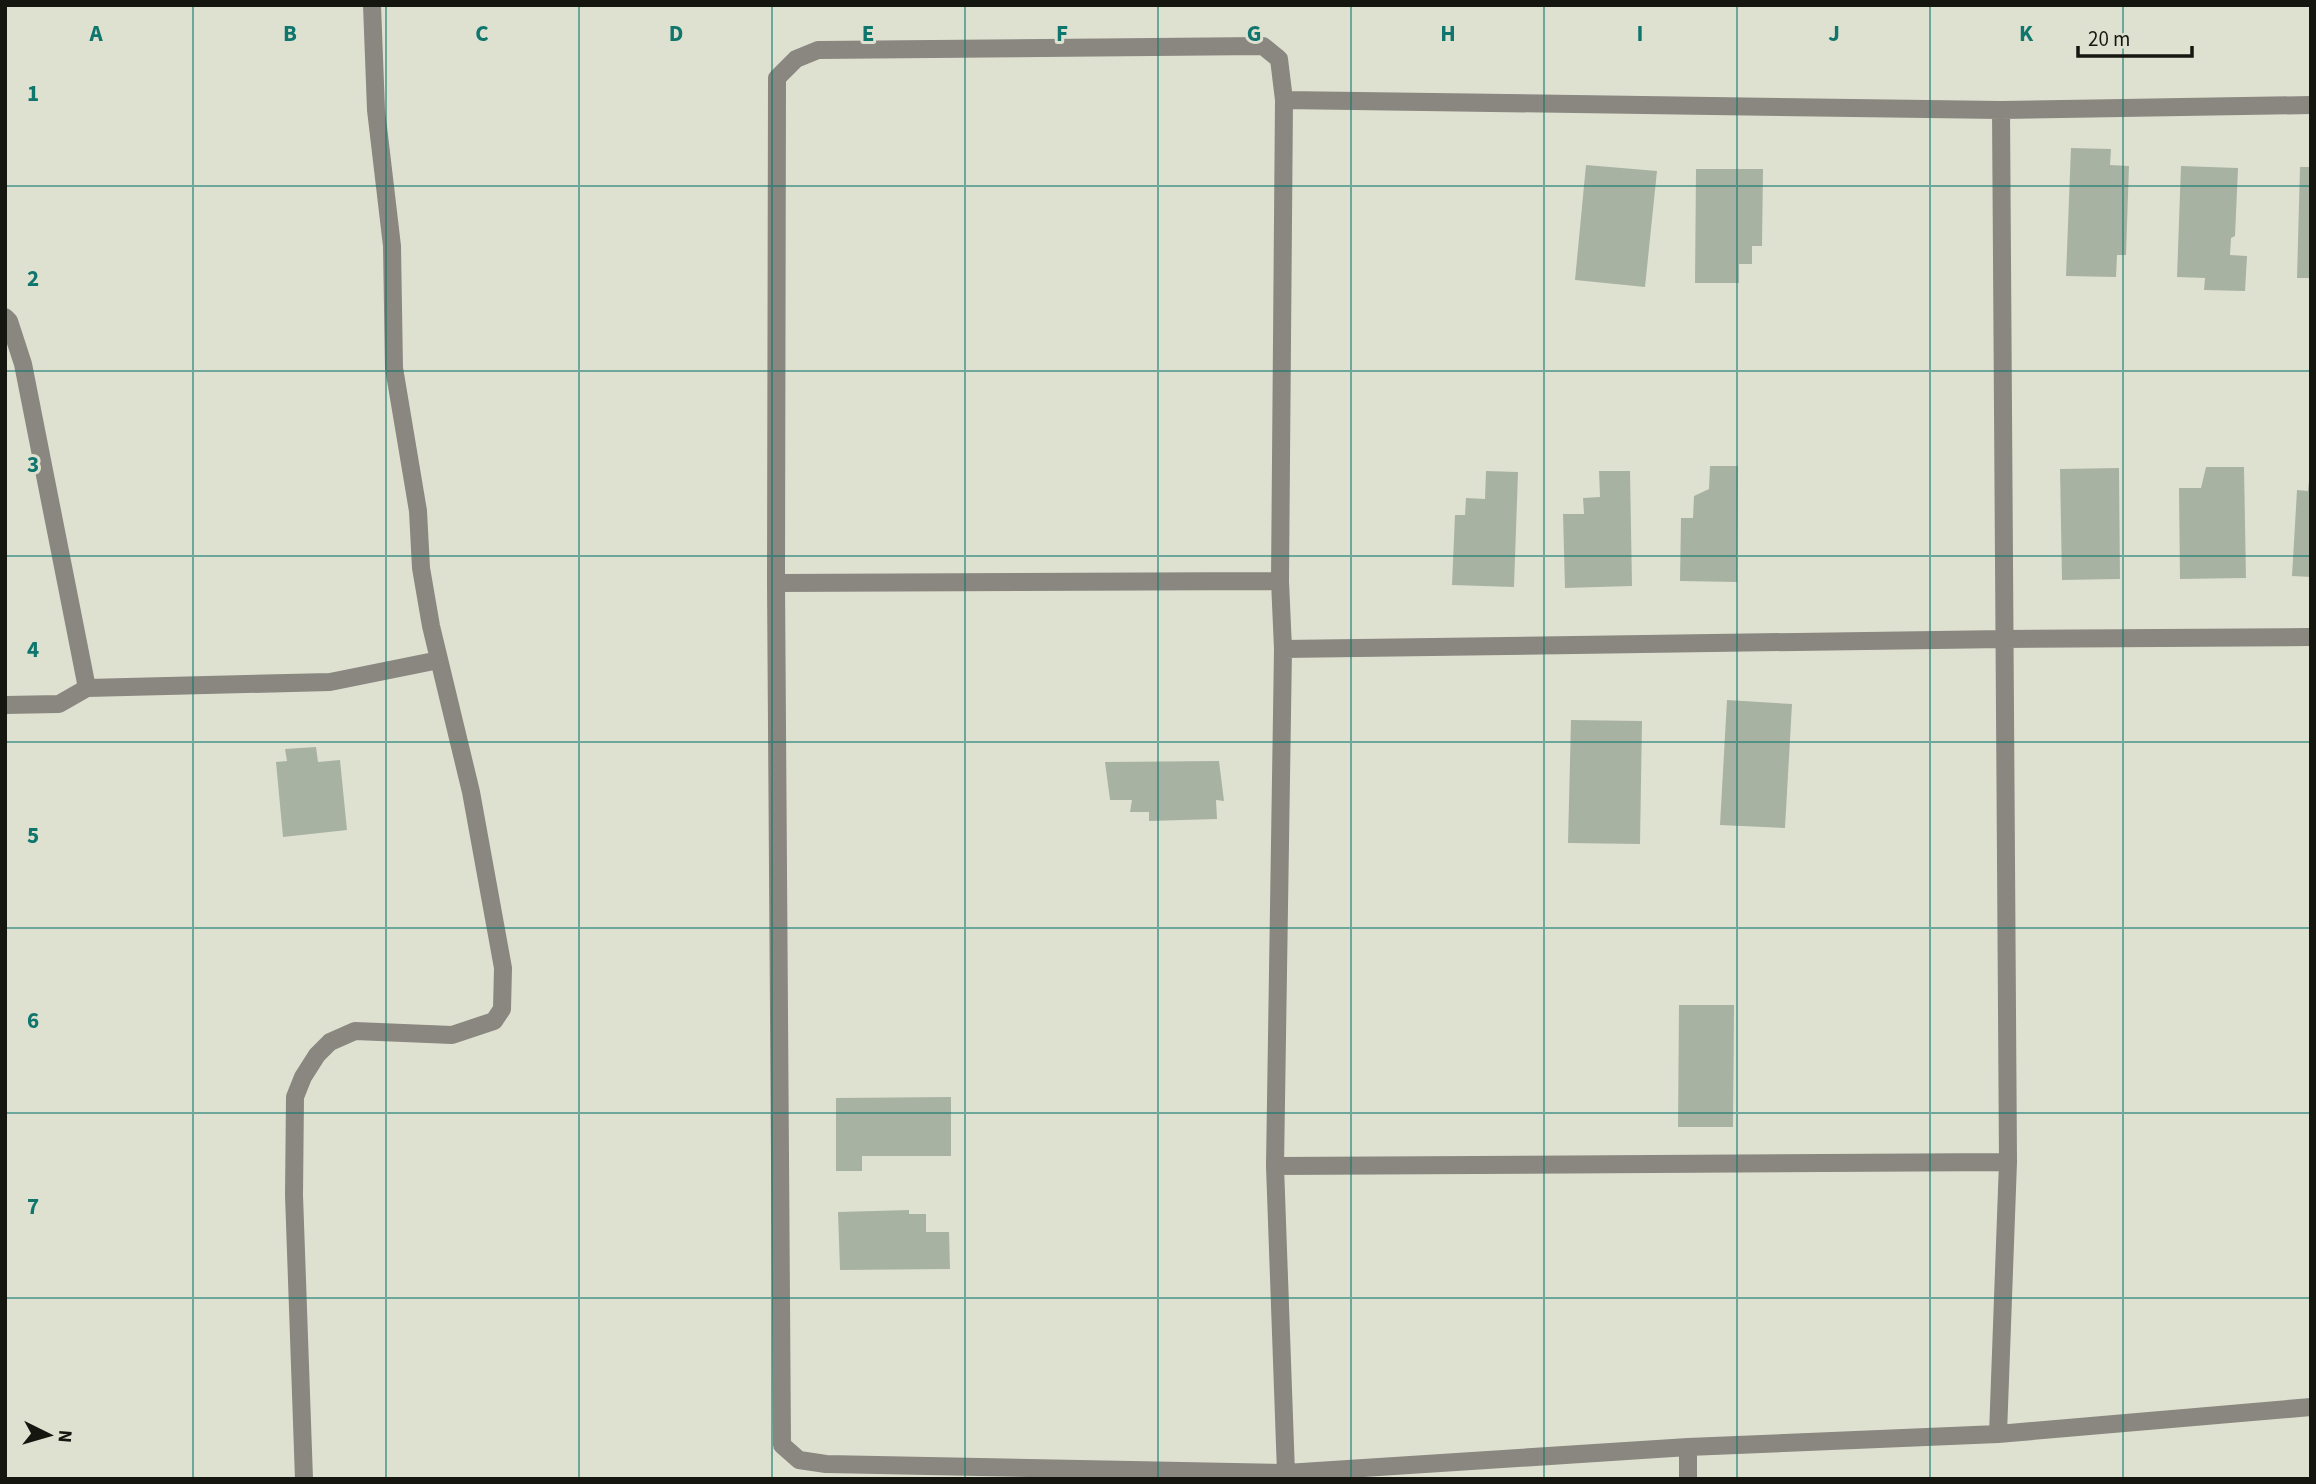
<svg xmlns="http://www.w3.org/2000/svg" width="2316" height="1484" viewBox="0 0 2316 1484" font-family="'Source Sans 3',sans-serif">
  <rect width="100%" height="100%" fill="#dfe1d0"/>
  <path fill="#a8b2a3" d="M 2071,148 L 2111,149 L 2110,165 L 2129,166 L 2126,255 L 2117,255 L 2116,277 L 2066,276 Z
    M 1586,165 L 1657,171 L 1645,287 L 1575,280 Z
    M 2181,166 L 2238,168 L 2235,236 L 2231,238 L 2230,255 L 2247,256 L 2245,291 L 2204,290 L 2205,278 L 2177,277 Z
    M 2300,167 L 2311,167 L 2311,278 L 2297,278 Z
    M 1696,169 L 1763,169 L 1762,246 L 1752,246 L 1752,264 L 1739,264 L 1739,283 L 1695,283 Z
    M 1710,466 L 1738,466 L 1737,582 L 1680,581 L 1681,518 L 1693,518 L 1694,496 L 1709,489 Z
    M 2206,467 L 2244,467 L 2246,578 L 2180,579 L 2179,488 L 2201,488 Z
    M 2119,468 L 2120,579 L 2062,580 L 2060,469 Z
    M 1486,471 L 1518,472 L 1514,587 L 1452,585 L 1455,515 L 1465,515 L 1466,498 L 1485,499 Z
    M 1599,471 L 1630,471 L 1632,586 L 1565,588 L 1563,514 L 1584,514 L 1583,498 L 1600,497 Z
    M 2309,480 L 2311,480 L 2311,577 L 2292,576 L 2297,490 L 2308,491 Z
    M 1727,700 L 1792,704 L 1785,828 L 1720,825 Z
    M 1571,720 L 1642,721 L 1640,844 L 1568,843 Z
    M 316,747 L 318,762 L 340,760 L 347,830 L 283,837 L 276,762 L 287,761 L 285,749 Z
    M 1219,761 L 1224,801 L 1216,800 L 1217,819 L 1149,821 L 1149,812 L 1130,812 L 1132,800 L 1110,800 L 1105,762 Z
    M 1679,1005 L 1734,1005 L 1733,1127 L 1678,1127 Z
    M 951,1097 L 951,1156 L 862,1156 L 862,1171 L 836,1171 L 836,1098 Z
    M 909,1210 L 909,1214 L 926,1214 L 926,1232 L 949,1232 L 950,1269 L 840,1270 L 838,1212 Z"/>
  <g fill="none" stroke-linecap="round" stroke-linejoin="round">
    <path stroke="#898780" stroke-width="18" d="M 1284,100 L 2001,110 L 2311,105
      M 5,317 L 9,321 L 23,364 L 87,688
      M 776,583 L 1280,581
      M 1283,649 L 2005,639 L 2311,637
      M 5,705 L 59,704 L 87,688 L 330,682 L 439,660
      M 1275,1166 L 2008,1162
      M 1998,1434 L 2008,1162 L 2001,110
      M 1286,1473 L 1275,1166 L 1283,649 L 1280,581 L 1284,100 L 1279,59 L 1263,46 L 818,50 L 796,59 L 777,78 L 776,583 L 782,1445 L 799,1460 L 826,1464 L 1286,1473 L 1688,1447 L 1998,1434 L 2311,1407
      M 304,1479 L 294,1195 L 295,1097 L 303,1077 L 317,1055 L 330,1042 L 355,1031 L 452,1035 L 494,1021 L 502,1009 L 503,968 L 471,792 L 431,626 L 421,568 L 418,511 L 394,368 L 392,246 L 376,110 L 372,5
      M 1688,1479 L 1688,1447"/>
  </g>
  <path fill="none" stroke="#0f766e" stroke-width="2" stroke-opacity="0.55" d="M 193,5 L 193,1479M 386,5 L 386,1479M 579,5 L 579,1479M 772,5 L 772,1479M 965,5 L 965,1479M 1158,5 L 1158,1479M 1351,5 L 1351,1479M 1544,5 L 1544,1479M 1737,5 L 1737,1479M 1930,5 L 1930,1479M 2123,5 L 2123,1479M 5,186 L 2311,186M 5,371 L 2311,371M 5,556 L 2311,556M 5,742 L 2311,742M 5,928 L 2311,928M 5,1113 L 2311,1113M 5,1298 L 2311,1298"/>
  <g font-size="23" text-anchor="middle" font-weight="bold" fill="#0f766e" stroke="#dfe1d0" stroke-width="6" stroke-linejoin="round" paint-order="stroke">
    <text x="96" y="41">A</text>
    <text x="290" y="41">B</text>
    <text x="482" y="41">C</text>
    <text x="676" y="41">D</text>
    <text x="868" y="41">E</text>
    <text x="1062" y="41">F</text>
    <text x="1254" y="41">G</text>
    <text x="1448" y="41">H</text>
    <text x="1640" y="41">I</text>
    <text x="1834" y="41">J</text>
    <text x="2026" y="41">K</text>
    <text x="33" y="101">1</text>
    <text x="33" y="286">2</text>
    <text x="33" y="472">3</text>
    <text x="33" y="657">4</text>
    <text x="33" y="843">5</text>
    <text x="33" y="1028">6</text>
    <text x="33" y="1214">7</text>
  </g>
  <rect width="2316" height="1484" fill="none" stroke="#151610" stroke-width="14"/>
  <g transform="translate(49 1435) rotate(95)" stroke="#dfe1d0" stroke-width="5" paint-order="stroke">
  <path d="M0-5L12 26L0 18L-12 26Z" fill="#151610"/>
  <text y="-10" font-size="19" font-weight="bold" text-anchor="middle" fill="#151610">N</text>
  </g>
  <path d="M2078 46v10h114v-10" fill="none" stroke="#151610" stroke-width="3.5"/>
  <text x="2088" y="46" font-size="21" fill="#151610" stroke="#dfe1d0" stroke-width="5" paint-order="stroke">20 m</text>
</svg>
